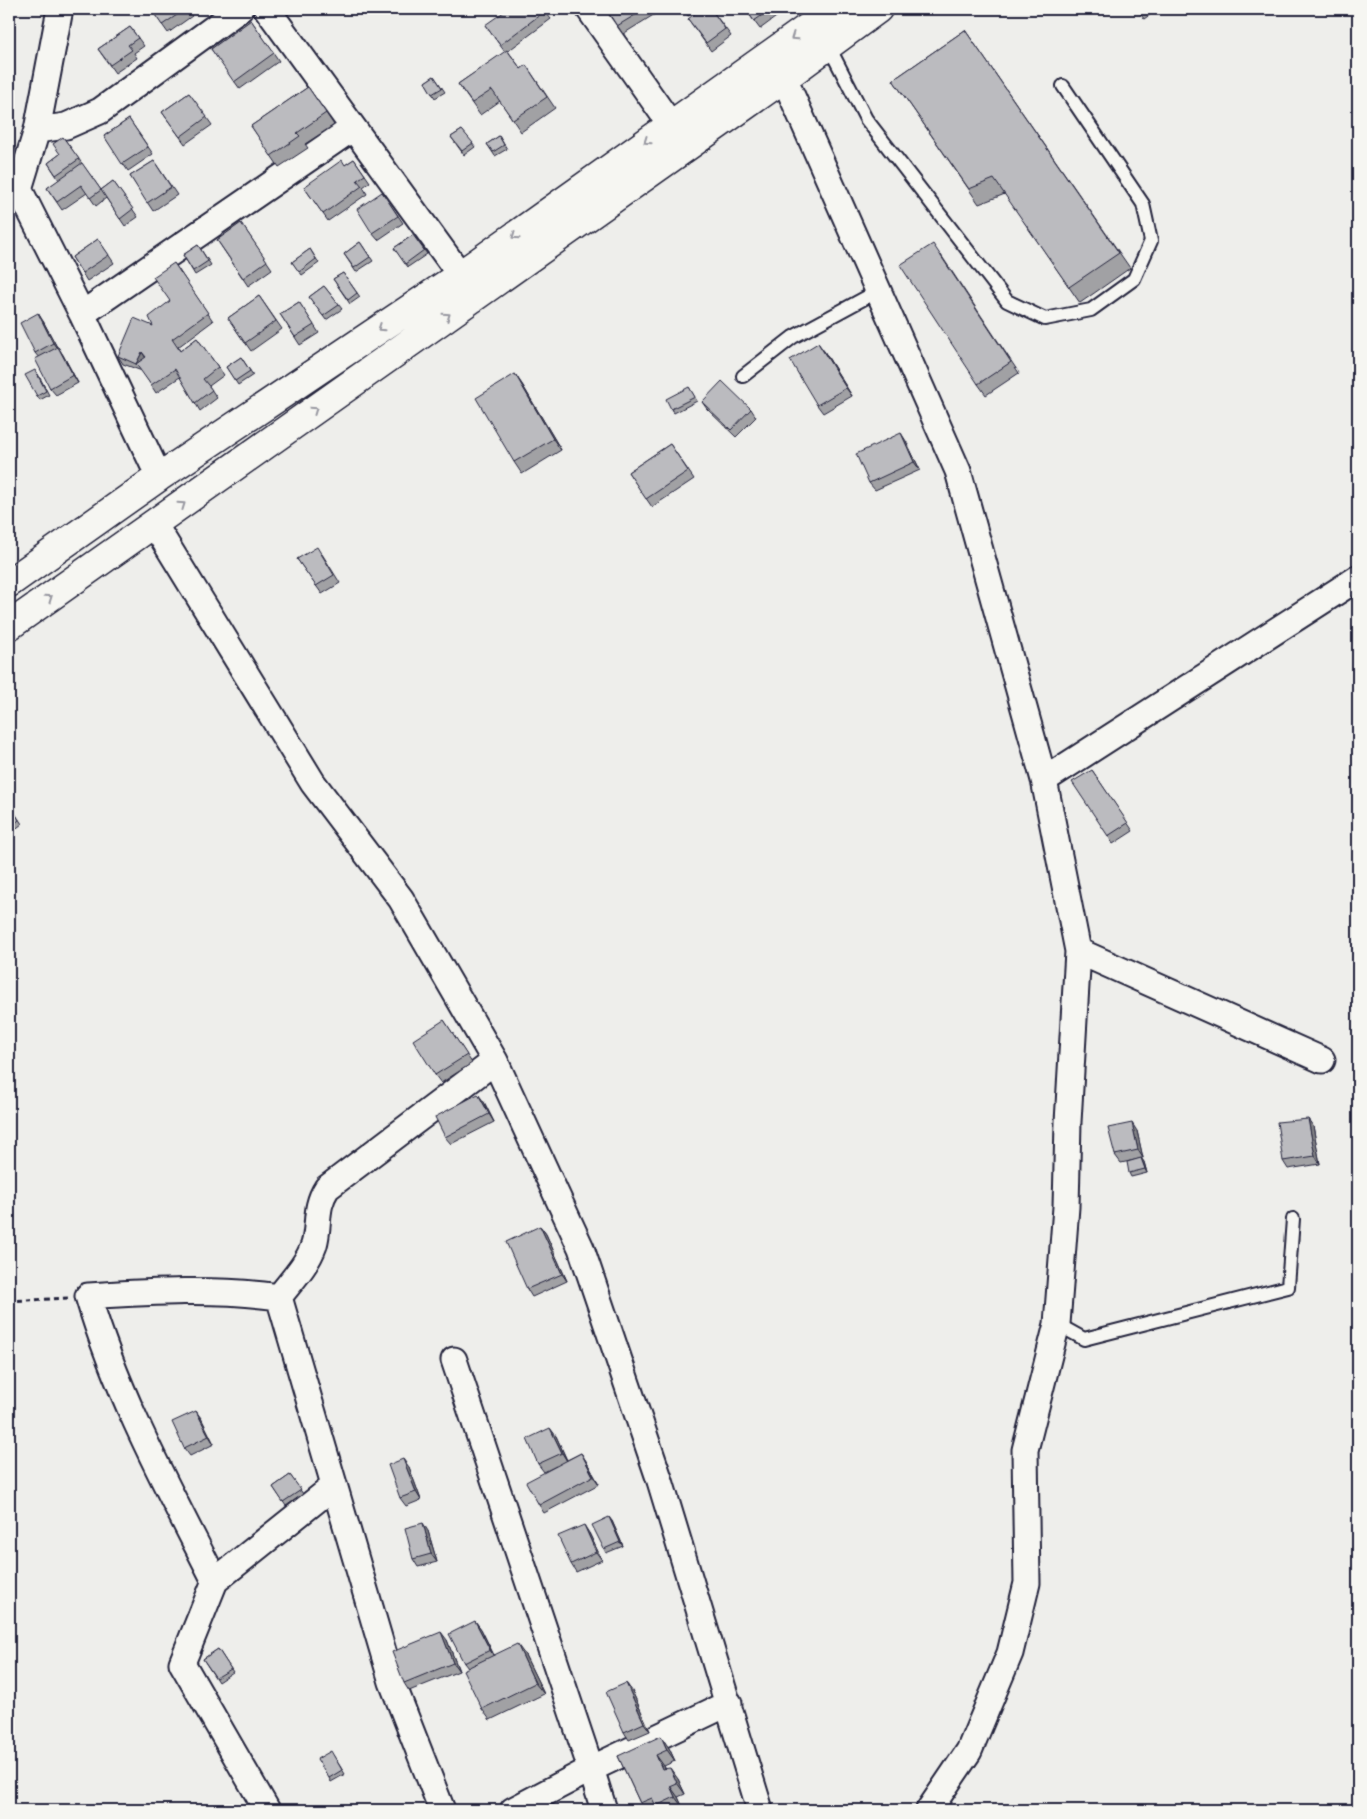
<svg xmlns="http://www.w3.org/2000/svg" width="1367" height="1819" viewBox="0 0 1367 1819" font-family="Pangolin,sans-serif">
  <rect width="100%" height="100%" fill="#eeeeeb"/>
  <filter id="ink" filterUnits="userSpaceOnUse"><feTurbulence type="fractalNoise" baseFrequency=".02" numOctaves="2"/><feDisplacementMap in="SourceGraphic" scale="10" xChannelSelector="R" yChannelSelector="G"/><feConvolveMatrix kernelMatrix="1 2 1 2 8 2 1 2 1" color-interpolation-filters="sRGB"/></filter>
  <g filter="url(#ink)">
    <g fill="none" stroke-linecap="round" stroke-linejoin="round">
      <defs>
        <path id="lane" d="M 828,45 L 866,119 L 1007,301 L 1045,319 L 1091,310 L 1134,279 L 1151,241 L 1143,204 L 1063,86
          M 743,376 L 793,337 L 878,291
          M 1057,1324 L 1084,1339 L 1288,1287 L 1293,1219"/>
        <path id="street" d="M 60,9 L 37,130 L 19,189 L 82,314 L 159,477
          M 267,9 L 472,291
          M 589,9 L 671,125
          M 784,78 L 958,471 L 1044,780 L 1078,951 L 1068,1122 L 1066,1207 L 1057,1324 L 1025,1450 L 1027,1583 L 1010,1653 L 969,1751 L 929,1810
          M 37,130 L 66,126 L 100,111 L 240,9
          M 82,314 L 353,128
          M 154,524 L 313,783 L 401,899 L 495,1061 L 581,1248 L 660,1481 L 760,1810
          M 1044,780 L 1358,578
          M 1078,951 L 1322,1060
          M 454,1360 L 591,1769 L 513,1810
          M 215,1581 C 168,1488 118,1397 88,1296 C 152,1292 215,1288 279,1297
          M 267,1810 L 182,1663 L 215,1581 L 334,1486
          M 442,1810 L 392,1682 L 279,1297 C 291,1281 307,1265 314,1245 C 320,1224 314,1208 327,1188 L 495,1061
          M 604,1810 L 591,1769 L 729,1703"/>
        <path id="primary" d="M 9,583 L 159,477 L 460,275 L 834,9
          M 9,626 L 784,78 L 878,9"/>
      </defs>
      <use href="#lane" stroke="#22223b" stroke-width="16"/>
      <use href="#street" stroke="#22223b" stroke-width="29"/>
      <use href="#primary" stroke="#22223b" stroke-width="31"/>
      <path stroke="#22223b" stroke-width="3" stroke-dasharray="5 4" stroke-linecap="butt" d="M 9,1301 L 68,1298"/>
      <use href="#lane" stroke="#f6f6f2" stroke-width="12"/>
      <use href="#street" stroke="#f6f6f2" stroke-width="25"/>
      <use href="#primary" stroke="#f6f6f2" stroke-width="28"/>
    </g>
    <path fill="#a1a1a4" stroke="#22223b" d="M 151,9 L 187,9 L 192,16 L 168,33 Z
      M 543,9 L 551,19 L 508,51 L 521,69 L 526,65 L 555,108 L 521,132 L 500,101 L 480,115 L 458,84 L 505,52 L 485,25 Z
      M 606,9 L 663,9 L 623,34 Z
      M 683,9 L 699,9 L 688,16 Z
      M 711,9 L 731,36 L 711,51 L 688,19 Z
      M 745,9 L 787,9 L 760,29 Z
      M 1137,9 L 1158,9 L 1144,19 Z
      M 251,20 L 279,61 L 240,89 L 211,49 Z
      M 130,27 L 144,46 L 134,53 L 137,58 L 115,73 L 98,49 Z
      M 965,30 L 1130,268 L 1080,303 L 1005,194 L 979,204 L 893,80 Z
      M 434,76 L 445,92 L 435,98 L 425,82 Z
      M 308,87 L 334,125 L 305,144 L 308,148 L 279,167 L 251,126 Z
      M 189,93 L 212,125 L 185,144 L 162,112 Z
      M 129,119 L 153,154 L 128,171 L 104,136 Z
      M 462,130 L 475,147 L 464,155 L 451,137 Z
      M 499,136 L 507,149 L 495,156 L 487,144 Z
      M 63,137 L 101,190 L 113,181 L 138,217 L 125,226 L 106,198 L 96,206 L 87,193 L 62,210 L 47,188 L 59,180 L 48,163 L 60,154 Z
      M 354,159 L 370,182 L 363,187 L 367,194 L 328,221 L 304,187 L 345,165 Z
      M 154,161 L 177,195 L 153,211 L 130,176 Z
      M 382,192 L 403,223 L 378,240 L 372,233 Z
      M 241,223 L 272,269 L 248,286 L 217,240 Z
      M 413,235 L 427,254 L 408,267 L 394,248 Z
      M 98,239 L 114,263 L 87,281 L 72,257 Z
      M 360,242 L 373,261 L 356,272 L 344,254 Z
      M 198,245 L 211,265 L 195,275 L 183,255 Z
      M 310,249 L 319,263 L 302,275 L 292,262 Z
      M 941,255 L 1019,373 L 986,395 L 978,384 Z
      M 174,263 L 213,321 L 178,347 L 180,351 L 197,338 L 224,375 L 209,386 L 217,398 L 200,411 L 180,377 L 156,393 L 142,371 L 123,364 L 118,356 L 153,326 L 170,301 Z
      M 343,273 L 360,297 L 350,304 L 333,279 Z
      M 324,286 L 342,309 L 326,320 L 309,297 Z
      M 259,296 L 282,329 L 251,351 L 228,318 Z
      M 299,302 L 319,333 L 300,345 L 280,314 Z
      M 43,321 L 57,347 L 58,347 L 63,355 L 78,383 L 56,395 L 50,388 L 39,358 L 35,353 Z
      M 824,351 L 852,396 L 823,413 L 817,405 Z
      M 241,357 L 253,375 L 238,385 L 226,367 Z
      M 38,374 L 49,395 L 40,400 L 37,396 Z
      M 515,374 L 523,386 L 561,450 L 522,474 L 514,462 Z
      M 689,387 L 697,401 L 674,413 L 671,409 Z
      M 702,402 L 751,409 L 756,417 L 736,437 L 707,409 Z
      M 906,441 L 920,470 L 875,490 L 869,483 Z
      M 670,444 L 694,479 L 652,507 L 628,472 Z
      M 322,554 L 340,583 L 322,594 L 297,559 Z
      M 1092,770 L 1133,831 L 1113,844 L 1108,836 Z
      M 9,804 L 22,824 L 9,834 Z
      M 444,1020 L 472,1063 L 441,1083 L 435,1075 Z
      M 484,1102 L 494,1122 L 451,1144 L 445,1137 Z
      M 1313,1126 L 1320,1164 L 1288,1169 L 1283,1161 Z
      M 1137,1131 L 1143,1158 L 1141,1158 L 1144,1162 L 1147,1173 L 1131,1177 L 1129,1173 L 1139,1159 L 1121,1163 L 1115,1155 Z
      M 540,1226 L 546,1234 L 567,1281 L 532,1297 L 527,1289 Z
      M 201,1418 L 214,1444 L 190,1456 L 184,1448 Z
      M 556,1436 L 567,1460 L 581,1453 L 586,1461 L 599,1484 L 544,1513 L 539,1505 L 556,1466 L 544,1472 L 538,1464 Z
      M 409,1467 L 421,1500 L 406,1506 L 400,1498 Z
      M 290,1475 L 303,1494 L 286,1506 L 273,1487 Z
      M 612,1521 L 623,1546 L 606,1553 L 604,1549 Z
      M 428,1531 L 437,1562 L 418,1567 L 413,1559 Z
      M 589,1533 L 602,1560 L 576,1572 L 571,1564 Z
      M 475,1621 L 481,1629 L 494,1655 L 525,1655 L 544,1694 L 490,1720 L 482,1709 L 468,1668 L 464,1663 Z
      M 447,1640 L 459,1671 L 409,1691 L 404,1683 Z
      M 218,1649 L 233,1672 L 218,1682 L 203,1659 Z
      M 626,1683 L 632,1691 L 650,1731 L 629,1740 L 624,1732 Z
      M 669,1748 L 675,1761 L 664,1766 L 665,1768 L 678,1779 L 685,1794 L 678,1797 L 683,1808 L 679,1810 L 645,1810 L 640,1803 L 618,1756 Z
      M 333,1755 L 345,1774 L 331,1782 L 329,1778 Z"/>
    <path fill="#838386" stroke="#22223b" d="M 38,313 L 43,321 L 59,351 L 53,343 Z
      M 818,343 L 824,351 L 852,396 L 846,388 Z
      M 58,347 L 63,355 L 78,383 L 73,375 Z
      M 142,352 L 147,360 L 136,364 Z
      M 515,374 L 523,386 L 561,450 L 553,439 Z
      M 901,433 L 906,441 L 920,470 L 914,462 Z
      M 478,1094 L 484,1102 L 494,1122 L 489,1114 Z
      M 1308,1119 L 1313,1126 L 1320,1164 L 1315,1156 Z
      M 1132,1123 L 1137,1131 L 1143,1158 L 1138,1150 Z
      M 1141,1158 L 1144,1162 L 1147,1173 L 1145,1169 Z
      M 540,1226 L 546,1234 L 567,1281 L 562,1274 Z
      M 196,1411 L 201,1418 L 214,1444 L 209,1436 Z
      M 550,1428 L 556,1436 L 567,1461 L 562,1453 Z
      M 581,1453 L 586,1461 L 599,1484 L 593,1476 Z
      M 403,1459 L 409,1467 L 421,1500 L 416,1492 Z
      M 609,1517 L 612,1521 L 623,1546 L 620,1542 Z
      M 423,1523 L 428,1531 L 437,1562 L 431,1554 Z
      M 584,1525 L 589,1533 L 602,1560 L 596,1552 Z
      M 475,1621 L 481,1629 L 495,1658 L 490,1650 Z
      M 441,1632 L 447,1640 L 459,1671 L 453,1663 Z
      M 517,1644 L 525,1655 L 544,1694 L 535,1683 Z
      M 626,1683 L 632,1691 L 650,1731 L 644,1723 Z
      M 661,1736 L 669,1748 L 675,1761 L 667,1750 Z
      M 656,1755 L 664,1766 L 670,1780 L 662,1769 Z
      M 670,1768 L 678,1779 L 685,1794 L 677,1783 Z
      M 670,1786 L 678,1797 L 683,1808 L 675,1797 Z"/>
    <path fill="#bbbbbf" stroke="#22223b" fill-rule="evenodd" d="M 151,9 L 186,9 L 162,25 Z
      M 508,9 L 543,9 L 545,11 L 500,45 L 485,25 Z
      M 606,9 L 645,9 L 617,26 Z
      M 683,9 L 690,9 L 685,13 Z
      M 701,9 L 711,9 L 725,29 L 706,43 L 688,19 Z
      M 746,9 L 771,9 L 754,21 Z
      M 251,20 L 274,53 L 234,82 L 211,49 Z
      M 130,27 L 138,38 L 128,45 L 132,50 L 110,65 L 98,49 Z
      M 965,30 L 1119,253 L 1069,287 L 994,179 L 969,189 L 893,80 Z
      M 507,50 L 521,69 L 526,65 L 547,97 L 513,120 L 492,90 L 472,103 L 458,84 Z
      M 434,76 L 442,88 L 432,94 L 425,82 Z
      M 308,87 L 326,113 L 297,133 L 300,136 L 271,156 L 251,126 Z
      M 189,93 L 207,117 L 180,137 L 162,112 Z
      M 129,119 L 148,147 L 122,164 L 104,136 Z
      M 462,130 L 473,143 L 462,151 L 451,137 Z
      M 499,136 L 504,145 L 493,152 L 487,144 Z
      M 63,137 L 79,159 L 56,175 L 48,163 L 60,154 L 53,144 Z
      M 354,159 L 365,175 L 357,180 L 362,186 L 323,214 L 304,187 L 342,160 L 345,165 Z
      M 154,161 L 171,187 L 147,203 L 130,176 Z
      M 82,163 L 101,190 L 113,181 L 133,209 L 120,219 L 101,190 L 90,198 L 81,185 L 57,202 L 47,188 Z
      M 382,192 L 398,216 L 372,233 L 357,209 Z
      M 241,223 L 267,261 L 243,278 L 217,240 Z
      M 413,235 L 424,250 L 405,264 L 394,248 Z
      M 98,239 L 109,255 L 82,273 L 72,257 Z
      M 360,242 L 370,257 L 354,268 L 344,254 Z
      M 933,244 L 1011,362 L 978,384 L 900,265 Z
      M 198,245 L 208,261 L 193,271 L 183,255 Z
      M 310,249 L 316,259 L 299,272 L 292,262 Z
      M 174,263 L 208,313 L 172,339 L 180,351 L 197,338 L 218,367 L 203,379 L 212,390 L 195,403 L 175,369 L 151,385 L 136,364 L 118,356 L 134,318 L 153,326 L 149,317 L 170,301 L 153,277 ZM 142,352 L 146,357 L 136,364 Z
      M 343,273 L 357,293 L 348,300 L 333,279 Z
      M 324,286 L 339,305 L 323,316 L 309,297 Z
      M 259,296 L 276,321 L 245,343 L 228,318 Z
      M 299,302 L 314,325 L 295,337 L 280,314 Z
      M 38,313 L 53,343 L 35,353 L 20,323 Z
      M 818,343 L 846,388 L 817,405 L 790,360 Z
      M 58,347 L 73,375 L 50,388 L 35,359 Z
      M 241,357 L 250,371 L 235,381 L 226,367 Z
      M 35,370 L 46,391 L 37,396 L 25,375 Z
      M 515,374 L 553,439 L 514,462 L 476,398 Z
      M 722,381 L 751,409 L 731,430 L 702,402 Z
      M 689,387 L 695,397 L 671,409 L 666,399 Z
      M 901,433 L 914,462 L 869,483 L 856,454 Z
      M 670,444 L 688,471 L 646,499 L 628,472 Z
      M 317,547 L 334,575 L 316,586 L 297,559 Z
      M 1092,770 L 1128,823 L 1108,836 L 1072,782 Z
      M 9,804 L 19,820 L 9,828 Z
      M 444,1020 L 467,1055 L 435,1075 L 413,1040 Z
      M 478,1094 L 489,1114 L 445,1137 L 435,1117 Z
      M 1308,1119 L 1315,1156 L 1283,1161 L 1277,1122 Z
      M 1132,1123 L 1138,1150 L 1115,1155 L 1108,1128 Z
      M 1141,1158 L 1145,1169 L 1129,1173 L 1127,1162 Z
      M 540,1226 L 562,1274 L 527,1289 L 506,1242 Z
      M 196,1411 L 209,1436 L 184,1448 L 172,1422 Z
      M 550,1428 L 562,1453 L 538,1464 L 527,1439 Z
      M 581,1453 L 593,1476 L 539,1505 L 526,1482 Z
      M 403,1459 L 416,1492 L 400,1498 L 388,1465 Z
      M 290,1475 L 301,1490 L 283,1502 L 273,1487 Z
      M 609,1517 L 620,1542 L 604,1549 L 592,1525 Z
      M 423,1523 L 431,1554 L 413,1559 L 405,1528 Z
      M 584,1525 L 596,1552 L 571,1564 L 558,1536 Z
      M 475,1621 L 490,1650 L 464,1663 L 449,1634 Z
      M 441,1632 L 453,1663 L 404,1683 L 392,1652 Z
      M 517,1644 L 535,1683 L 482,1709 L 463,1670 Z
      M 218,1649 L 231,1669 L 216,1678 L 203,1659 Z
      M 626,1683 L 644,1723 L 624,1732 L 606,1692 Z
      M 661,1736 L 667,1750 L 656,1755 L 662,1769 L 670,1768 L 677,1783 L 670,1786 L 675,1797 L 656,1806 L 652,1798 L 640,1803 L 618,1756 Z
      M 331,1751 L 342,1770 L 329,1778 L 317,1759 Z"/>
    <defs><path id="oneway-chevron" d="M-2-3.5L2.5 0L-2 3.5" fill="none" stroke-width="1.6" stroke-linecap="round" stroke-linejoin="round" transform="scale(1.25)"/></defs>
    <g stroke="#9797a0">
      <use href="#oneway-chevron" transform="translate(794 37) rotate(145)"/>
      <use href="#oneway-chevron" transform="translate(647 141) rotate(145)"/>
      <use href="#oneway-chevron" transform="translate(515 236) rotate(145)"/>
      <use href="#oneway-chevron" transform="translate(447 316) rotate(-35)"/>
      <use href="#oneway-chevron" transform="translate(381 328) rotate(146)"/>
      <use href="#oneway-chevron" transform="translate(314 410) rotate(-35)"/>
      <use href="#oneway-chevron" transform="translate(182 505) rotate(-35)"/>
      <use href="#oneway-chevron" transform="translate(49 598) rotate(-35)"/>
    </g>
  </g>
  <rect width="1367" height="1819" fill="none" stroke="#f6f6f2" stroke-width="30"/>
  <rect x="15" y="15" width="1337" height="1789" fill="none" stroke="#22223b" stroke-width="2" filter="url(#ink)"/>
</svg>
